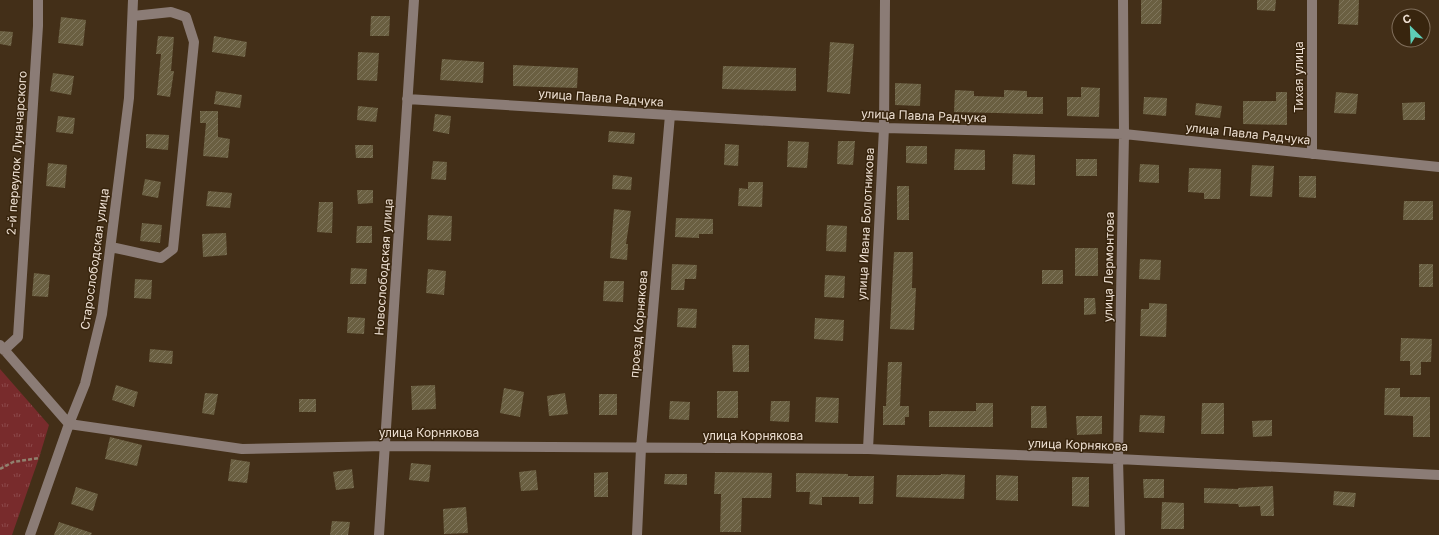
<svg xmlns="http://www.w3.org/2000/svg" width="1439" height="535" viewBox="0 0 1439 535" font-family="Inter,sans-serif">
  <defs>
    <pattern id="grass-tufts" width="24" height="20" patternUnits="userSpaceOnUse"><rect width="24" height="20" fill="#782b2c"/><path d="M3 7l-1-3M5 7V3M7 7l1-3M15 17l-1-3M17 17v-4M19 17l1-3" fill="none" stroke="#8c494a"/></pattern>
    <pattern id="building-hatch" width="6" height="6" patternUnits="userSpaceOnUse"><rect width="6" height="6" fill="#6a5f41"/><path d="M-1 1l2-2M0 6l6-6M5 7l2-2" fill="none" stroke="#80765c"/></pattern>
  </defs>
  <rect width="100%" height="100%" fill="#432f18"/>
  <path fill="url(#grass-tufts)" d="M 0,369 L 49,425 L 39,458 L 12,535 L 0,535 Z"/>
  <path fill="url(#building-hatch)" d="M 1141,0 L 1162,0 L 1161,24 L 1141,24 Z
    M 1257,0 L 1276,0 L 1275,11 L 1257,10 Z
    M 1339,0 L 1359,0 L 1358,25 L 1338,24 Z
    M 371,16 L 390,16 L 389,36 L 370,36 Z
    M 61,17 L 86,20 L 83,46 L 58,43 Z
    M 0,31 L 13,32 L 11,46 L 0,44 Z
    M 158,36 L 174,37 L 171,71 L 174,71 L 170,97 L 157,95 L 161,54 L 156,54 Z
    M 214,36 L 247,42 L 245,57 L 212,52 Z
    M 830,42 L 854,44 L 850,94 L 827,92 Z
    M 358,52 L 379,53 L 377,81 L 357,80 Z
    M 442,59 L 484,62 L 483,83 L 440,80 Z
    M 513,65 L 578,68 L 577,88 L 513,86 Z
    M 723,66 L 796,68 L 796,91 L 722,89 Z
    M 53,73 L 74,76 L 71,95 L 50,91 Z
    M 895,83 L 921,84 L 920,106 L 895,105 Z
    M 1081,87 L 1100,88 L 1099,117 L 1067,116 L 1067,97 L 1081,97 Z
    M 955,90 L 974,91 L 974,96 L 1004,97 L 1004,90 L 1027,91 L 1027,97 L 1043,97 L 1043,114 L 954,112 Z
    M 216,91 L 242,95 L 240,108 L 214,104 Z
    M 1276,92 L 1287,92 L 1287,125 L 1243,124 L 1243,101 L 1276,101 Z
    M 1336,92 L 1358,94 L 1356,114 L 1334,113 Z
    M 1144,97 L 1167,98 L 1166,116 L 1143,114 Z
    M 1425,102 L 1425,120 L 1403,120 L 1402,103 Z
    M 1196,103 L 1222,106 L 1220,118 L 1195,115 Z
    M 358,106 L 378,108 L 376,122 L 357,120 Z
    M 200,111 L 218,111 L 218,137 L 230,139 L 228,158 L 203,156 L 206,123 L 200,123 Z
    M 435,114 L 451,116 L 449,134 L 433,131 Z
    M 58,116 L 75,118 L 73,134 L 56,132 Z
    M 609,131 L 635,133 L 634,144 L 608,142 Z
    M 146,134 L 169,135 L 168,150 L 146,148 Z
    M 788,141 L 809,142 L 807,168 L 787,167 Z
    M 838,141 L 855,141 L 853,165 L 837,164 Z
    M 725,144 L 739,145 L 738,166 L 724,165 Z
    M 355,145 L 373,145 L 373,158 L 356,158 Z
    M 906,146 L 927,146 L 927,164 L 906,163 Z
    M 955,149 L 985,150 L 985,170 L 954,170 Z
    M 1013,154 L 1035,155 L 1035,185 L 1012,184 Z
    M 1076,159 L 1097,159 L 1097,176 L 1076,176 Z
    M 433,161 L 447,162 L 446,180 L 431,179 Z
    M 48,163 L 67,165 L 65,188 L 46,186 Z
    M 1140,164 L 1159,165 L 1159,183 L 1139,182 Z
    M 1252,165 L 1274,166 L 1272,197 L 1250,196 Z
    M 1189,168 L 1221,169 L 1220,199 L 1204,199 L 1204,193 L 1188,192 Z
    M 613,175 L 632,177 L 631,190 L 612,189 Z
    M 1299,176 L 1316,176 L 1316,198 L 1299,197 Z
    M 145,179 L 161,182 L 158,198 L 142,195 Z
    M 748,182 L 763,182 L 762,207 L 738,206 L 739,188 L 748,189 Z
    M 897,186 L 909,186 L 909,220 L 897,220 Z
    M 357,190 L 373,190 L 373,203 L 358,204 Z
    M 208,191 L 232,193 L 230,208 L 206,206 Z
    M 1404,201 L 1433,201 L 1433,220 L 1403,220 Z
    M 319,202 L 333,202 L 332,233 L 317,232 Z
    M 614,209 L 631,211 L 626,244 L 628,244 L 627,260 L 610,258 Z
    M 428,215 L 452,216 L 451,241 L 427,240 Z
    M 676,218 L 713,219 L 713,234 L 699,234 L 699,238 L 675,237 Z
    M 142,223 L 162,225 L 160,243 L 140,241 Z
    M 827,225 L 847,226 L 846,252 L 826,251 Z
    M 357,226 L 372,226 L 372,243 L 356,243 Z
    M 226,233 L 227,255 L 203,257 L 202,234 Z
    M 1075,248 L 1098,248 L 1098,276 L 1075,276 Z
    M 894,252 L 913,252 L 912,288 L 916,288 L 914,330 L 890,329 Z
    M 1140,259 L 1161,260 L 1160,280 L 1139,279 Z
    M 672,264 L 697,265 L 696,279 L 685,279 L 684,290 L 671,290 Z
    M 1419,264 L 1433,264 L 1433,287 L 1419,287 Z
    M 351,268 L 367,269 L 366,284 L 350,284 Z
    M 428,269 L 446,271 L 444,295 L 426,293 Z
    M 1042,270 L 1063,270 L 1063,284 L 1042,284 Z
    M 34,273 L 50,275 L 48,297 L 32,296 Z
    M 825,275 L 845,276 L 844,298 L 824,297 Z
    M 135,279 L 152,280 L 151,299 L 134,298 Z
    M 604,281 L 624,281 L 623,302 L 603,301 Z
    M 1084,298 L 1095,298 L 1096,314 L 1084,315 Z
    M 1149,303 L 1167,304 L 1166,337 L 1140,336 L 1141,309 L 1149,309 Z
    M 678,308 L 697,309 L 696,328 L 677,327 Z
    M 348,317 L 365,318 L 364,334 L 347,333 Z
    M 815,318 L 844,320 L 843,341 L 814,339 Z
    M 1401,338 L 1432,339 L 1431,362 L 1421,362 L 1421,375 L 1410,375 L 1410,361 L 1400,361 Z
    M 732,345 L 749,345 L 749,372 L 733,372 Z
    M 150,349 L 173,351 L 172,364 L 149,362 Z
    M 888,362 L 902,362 L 900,406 L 909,406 L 909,417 L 905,417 L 905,425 L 883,425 L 883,406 L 886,406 Z
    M 116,385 L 138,392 L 134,407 L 112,400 Z
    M 435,385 L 436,409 L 412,410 L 411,386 Z
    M 504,388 L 524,392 L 520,417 L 500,413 Z
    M 1385,388 L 1400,388 L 1400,397 L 1430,397 L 1430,437 L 1413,437 L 1413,416 L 1384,415 Z
    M 717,391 L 738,391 L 738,418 L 717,418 Z
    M 205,393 L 218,394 L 214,415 L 202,413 Z
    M 565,393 L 568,414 L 549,416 L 547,396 Z
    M 599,394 L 617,394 L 617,415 L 599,415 Z
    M 816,397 L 839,398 L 838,423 L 815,422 Z
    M 299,399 L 316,399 L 316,412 L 299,412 Z
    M 670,401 L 690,402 L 689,420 L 669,419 Z
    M 771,401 L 790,401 L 789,422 L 770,421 Z
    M 976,403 L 993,403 L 993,427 L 929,427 L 929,411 L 976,411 Z
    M 1202,403 L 1224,403 L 1224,434 L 1201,434 Z
    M 1031,406 L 1046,406 L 1047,428 L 1031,428 Z
    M 1140,415 L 1165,416 L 1164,433 L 1139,432 Z
    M 1076,416 L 1102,416 L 1102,434 L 1077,435 Z
    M 1272,420 L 1272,436 L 1253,437 L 1252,421 Z
    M 110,437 L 142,445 L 137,466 L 105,459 Z
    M 231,459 L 250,462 L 247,483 L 228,481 Z
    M 411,463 L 431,465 L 429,482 L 409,480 Z
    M 352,469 L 354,488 L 336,490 L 333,472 Z
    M 536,470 L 538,490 L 521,491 L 519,472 Z
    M 608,472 L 608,497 L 594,497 L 594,473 Z
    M 715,472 L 772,473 L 771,498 L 742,498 L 741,532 L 720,532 L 721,494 L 714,494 Z
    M 796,473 L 848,474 L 848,476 L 874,476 L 873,504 L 859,504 L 859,497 L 822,497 L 822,505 L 809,504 L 810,492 L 796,492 Z
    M 665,474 L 687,474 L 687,485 L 664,484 Z
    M 941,474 L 965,475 L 964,499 L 896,497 L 897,475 L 941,475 Z
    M 996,475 L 1018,476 L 1018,501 L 996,500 Z
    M 1072,477 L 1089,477 L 1089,507 L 1072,506 Z
    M 1143,479 L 1164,479 L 1164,498 L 1144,498 Z
    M 1273,486 L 1274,516 L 1261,516 L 1260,506 L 1239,507 L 1238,504 L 1204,503 L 1204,488 L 1238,489 L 1238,488 Z
    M 76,487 L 98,494 L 93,511 L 71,504 Z
    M 1334,491 L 1356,493 L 1354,507 L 1333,505 Z
    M 1162,502 L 1184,503 L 1184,529 L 1161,529 Z
    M 466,507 L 468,533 L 444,534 L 443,509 Z
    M 332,521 L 350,522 L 348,535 L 330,535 Z
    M 59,522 L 92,533 L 91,535 L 54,535 Z"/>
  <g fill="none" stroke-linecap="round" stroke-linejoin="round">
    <path stroke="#91806e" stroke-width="2.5" stroke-dasharray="4 2" stroke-linecap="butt" d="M 0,469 L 13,462 L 39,458"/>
    <path stroke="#8b7c76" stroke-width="10" d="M 407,99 L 884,128 L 1124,134 L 1439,167
      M 1312,154 L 1312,0
      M 111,247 L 161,258 L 173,249 L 194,42 L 186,17 L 171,12 L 133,16
      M 0,345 L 69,424 L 242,449 L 386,446 L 868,449 L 1118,459 L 1439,475
      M 4,350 L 18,337 L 38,26 L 38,0
      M 868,449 L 884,128 L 885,0
      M 30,535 L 69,424 L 85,384 L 102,314 L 129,98 L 133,0
      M 379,535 L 414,0
      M 637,535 L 641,448 L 670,115
      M 1120,535 L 1118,459 L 1124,134 L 1123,0"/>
  </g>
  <g text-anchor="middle" stroke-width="3" stroke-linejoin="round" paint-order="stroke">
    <g font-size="12" fill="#eddfd2" stroke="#38250e">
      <text transform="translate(1299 77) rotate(-90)" y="4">Тихая улица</text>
      <text transform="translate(601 98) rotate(4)" y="4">улица Павла Радчука</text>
      <text transform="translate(924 116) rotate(2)" y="4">улица Павла Радчука</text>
      <text transform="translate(1248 134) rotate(6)" y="4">улица Павла Радчука</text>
      <text transform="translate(17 153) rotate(-86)" y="4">2-й переулок Луначарского</text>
      <text transform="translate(866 224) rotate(-87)" y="4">улица Ивана Болотникова</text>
      <text transform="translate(95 259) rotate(-82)" y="4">Старослободская улица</text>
      <text transform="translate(384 267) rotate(-86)" y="4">Новослободская улица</text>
      <text transform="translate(1109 267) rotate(-89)" y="4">улица Лермонтова</text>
      <text transform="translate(639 324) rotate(-85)" y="4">проезд Корнякова</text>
      <text x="429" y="437">улица Корнякова</text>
      <text x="753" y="440">улица Корнякова</text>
      <text transform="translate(1078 445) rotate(2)" y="4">улица Корнякова</text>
    </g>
  </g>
  <g transform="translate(1411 28) rotate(336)"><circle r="19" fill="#38250e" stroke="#806f5c"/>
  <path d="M0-3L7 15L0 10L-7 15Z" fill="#5eceb7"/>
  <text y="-6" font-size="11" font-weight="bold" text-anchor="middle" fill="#eddfd2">С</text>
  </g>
</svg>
